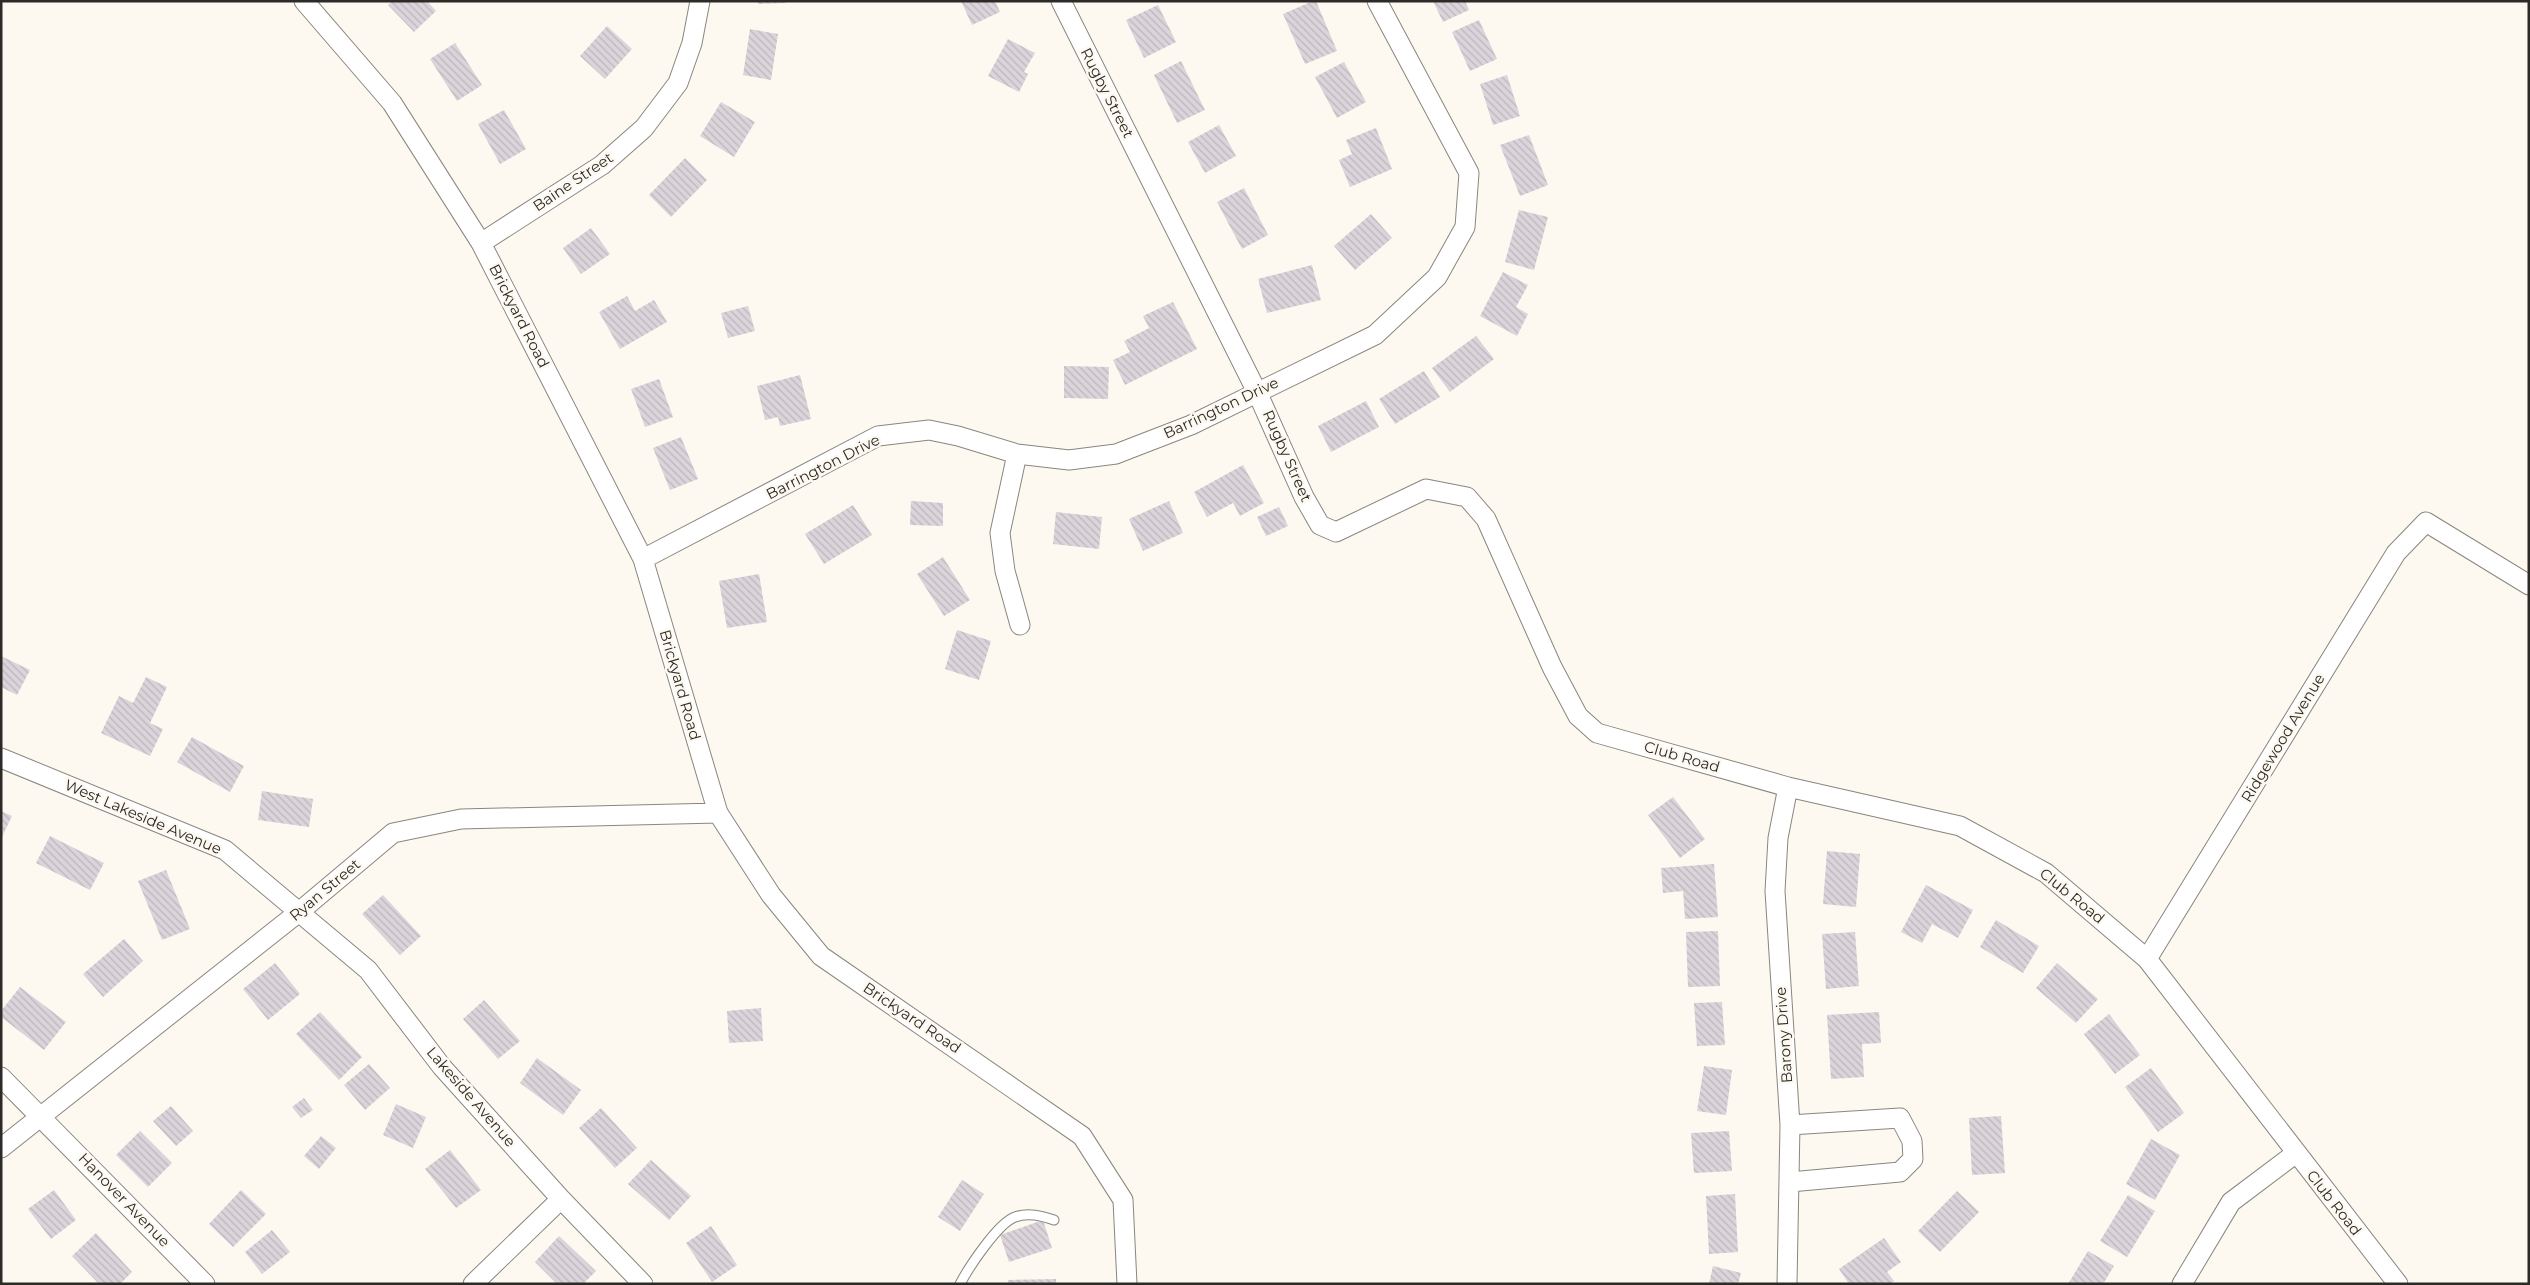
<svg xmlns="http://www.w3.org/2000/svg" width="2530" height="1285" viewBox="0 0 2530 1285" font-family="Montserrat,sans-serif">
  <defs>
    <pattern id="building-back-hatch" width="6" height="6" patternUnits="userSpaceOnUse" patternTransform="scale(1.25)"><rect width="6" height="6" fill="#dcd4db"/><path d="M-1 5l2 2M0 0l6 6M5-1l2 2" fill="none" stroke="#bdb6bc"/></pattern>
  </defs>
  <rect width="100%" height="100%" fill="#fdf9f0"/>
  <path fill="url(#building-back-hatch)" d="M 392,1 L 427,1 L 436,11 L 414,32 L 388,5 Z
    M 758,1 L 785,1 L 786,3 L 758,4 Z
    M 961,1 L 995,1 L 1000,12 L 972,25 Z
    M 1313,1 L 1316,1 L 1337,51 L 1305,64 L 1283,14 Z
    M 1433,1 L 1465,1 L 1469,10 L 1443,22 Z
    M 1158,5 L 1176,42 L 1144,58 L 1126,20 Z
    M 1479,20 L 1497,59 L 1470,71 L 1452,32 Z
    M 607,26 L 632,49 L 605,79 L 580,56 Z
    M 750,29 L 778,34 L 771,80 L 743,75 Z
    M 1008,39 L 1035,53 L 1024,72 L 1028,74 L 1019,92 L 988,76 Z
    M 455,43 L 482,85 L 457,101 L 430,59 Z
    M 1181,61 L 1205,110 L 1177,123 L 1154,75 Z
    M 1344,62 L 1366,102 L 1337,118 L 1315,77 Z
    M 1507,75 L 1520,116 L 1493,125 L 1480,84 Z
    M 721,102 L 755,122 L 734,157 L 700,136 Z
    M 504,110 L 526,149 L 500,164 L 478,124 Z
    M 1219,125 L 1236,156 L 1205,173 L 1188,142 Z
    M 1376,128 L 1392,169 L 1350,187 L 1339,160 L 1352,154 L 1346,140 Z
    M 1529,135 L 1548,185 L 1520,196 L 1500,145 Z
    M 685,158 L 707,180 L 671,217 L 649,195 Z
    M 1244,188 L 1268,235 L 1242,249 L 1217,202 Z
    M 1519,210 L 1548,217 L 1534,270 L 1505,262 Z
    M 1371,214 L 1392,238 L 1355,270 L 1334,246 Z
    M 591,228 L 610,254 L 581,274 L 563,248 Z
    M 1312,265 L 1321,300 L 1267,313 L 1258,279 Z
    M 1503,272 L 1528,285 L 1516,307 L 1528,314 L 1517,336 L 1480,316 Z
    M 627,296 L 635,311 L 654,300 L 667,322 L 620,349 L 599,312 Z
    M 1173,302 L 1197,349 L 1125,385 L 1113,360 L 1130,352 L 1124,341 L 1149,328 L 1143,316 Z
    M 748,306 L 755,331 L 728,338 L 721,313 Z
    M 1476,336 L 1494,359 L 1450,392 L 1432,368 Z
    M 1064,366 L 1109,367 L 1108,399 L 1064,398 Z
    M 1424,371 L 1440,397 L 1395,424 L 1379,399 Z
    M 800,375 L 811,419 L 780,426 L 778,417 L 765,420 L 757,386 Z
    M 659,379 L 673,417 L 645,427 L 631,389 Z
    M 1366,401 L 1379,427 L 1331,452 L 1318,426 Z
    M 681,437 L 698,479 L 670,490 L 653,448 Z
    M 1243,465 L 1264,503 L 1240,516 L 1233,503 L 1207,517 L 1194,492 Z
    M 911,501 L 943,503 L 943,526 L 910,525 Z
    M 1169,501 L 1183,533 L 1143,551 L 1129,519 Z
    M 853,505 L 872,535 L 824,564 L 805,534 Z
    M 1279,507 L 1288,526 L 1266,536 L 1257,517 Z
    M 1056,512 L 1102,517 L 1099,549 L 1053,544 Z
    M 943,557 L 970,600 L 944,616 L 917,574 Z
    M 759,574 L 767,622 L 727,628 L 719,581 Z
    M 957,630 L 991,641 L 979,680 L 945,669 Z
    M 1,656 L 30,670 L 17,695 L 1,687 Z
    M 146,677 L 167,687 L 150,723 L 163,729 L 150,756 L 101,733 L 119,696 L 133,703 Z
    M 192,737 L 244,766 L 230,792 L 177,762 Z
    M 262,791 L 313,799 L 309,827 L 258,820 Z
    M 1673,797 L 1705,839 L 1680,858 L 1648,815 Z
    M 1,811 L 12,816 L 1,839 Z
    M 50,836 L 104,863 L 90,890 L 36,863 Z
    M 1827,851 L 1860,854 L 1856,907 L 1823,904 Z
    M 1714,864 L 1718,917 L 1685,919 L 1683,891 L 1663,893 L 1661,868 Z
    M 166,870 L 190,929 L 162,940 L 138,881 Z
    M 1926,885 L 1973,910 L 1958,938 L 1932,924 L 1922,943 L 1901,932 Z
    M 383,895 L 421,936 L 400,955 L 362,914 Z
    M 1996,920 L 2039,946 L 2023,973 L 1980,947 Z
    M 1718,931 L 1720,986 L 1688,987 L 1686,932 Z
    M 1855,932 L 1859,986 L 1826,989 L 1822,934 Z
    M 124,939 L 143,961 L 103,997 L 83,974 Z
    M 275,963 L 300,994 L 268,1020 L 243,989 Z
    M 2057,963 L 2098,999 L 2076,1023 L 2036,988 Z
    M 20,987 L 66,1022 L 44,1050 L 1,1017 L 1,1011 Z
    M 484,1000 L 520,1041 L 498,1059 L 463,1019 Z
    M 1722,1002 L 1725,1045 L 1697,1046 L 1694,1003 Z
    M 761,1008 L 763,1041 L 729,1043 L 727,1011 Z
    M 320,1012 L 362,1057 L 339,1080 L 296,1034 Z
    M 1879,1012 L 1881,1043 L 1862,1044 L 1864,1077 L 1831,1079 L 1827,1015 Z
    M 2109,1014 L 2140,1055 L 2115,1074 L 2084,1034 Z
    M 537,1058 L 581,1090 L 563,1115 L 520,1083 Z
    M 369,1064 L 390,1088 L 365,1110 L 344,1085 Z
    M 1704,1066 L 1732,1070 L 1726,1115 L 1697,1111 Z
    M 2151,1068 L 2184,1113 L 2158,1132 L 2125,1087 Z
    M 304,1098 L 313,1110 L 301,1118 L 292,1107 Z
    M 396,1104 L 426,1117 L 413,1148 L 383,1135 Z
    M 171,1106 L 193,1131 L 176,1146 L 153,1121 Z
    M 601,1108 L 637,1148 L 615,1168 L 579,1128 Z
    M 2001,1116 L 2005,1173 L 1972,1175 L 1969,1118 Z
    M 140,1131 L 172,1163 L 148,1187 L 116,1155 Z
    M 1729,1131 L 1732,1171 L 1694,1173 L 1691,1133 Z
    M 321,1136 L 336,1148 L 319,1169 L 304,1156 Z
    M 2151,1139 L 2180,1155 L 2155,1200 L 2126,1184 Z
    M 450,1150 L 481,1190 L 456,1208 L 425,1169 Z
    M 651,1160 L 691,1196 L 669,1220 L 628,1184 Z
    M 962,1180 L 984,1194 L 960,1231 L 938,1217 Z
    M 54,1190 L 76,1220 L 51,1239 L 28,1209 Z
    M 241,1190 L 266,1214 L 233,1247 L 209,1224 Z
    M 1957,1191 L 1979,1212 L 1940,1252 L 1918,1231 Z
    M 1735,1194 L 1738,1252 L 1709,1254 L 1706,1196 Z
    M 2128,1195 L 2155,1211 L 2127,1257 L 2100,1241 Z
    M 1043,1220 L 1052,1248 L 1009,1262 L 1000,1235 Z
    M 711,1226 L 737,1265 L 712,1282 L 686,1243 Z
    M 272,1230 L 290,1252 L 262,1274 L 245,1252 Z
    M 96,1233 L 132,1272 L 120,1284 L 99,1284 L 72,1256 Z
    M 559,1236 L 596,1271 L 583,1284 L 557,1284 L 535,1262 Z
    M 1884,1238 L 1901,1262 L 1887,1272 L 1894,1281 L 1890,1284 L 1849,1284 L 1839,1269 Z
    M 2088,1251 L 2114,1266 L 2103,1284 L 2068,1284 Z
    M 1713,1266 L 1741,1273 L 1738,1284 L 1709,1284 Z
    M 1056,1279 L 1056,1284 L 1008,1284 L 1008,1280 Z"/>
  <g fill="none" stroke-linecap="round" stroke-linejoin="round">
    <defs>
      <path id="service" d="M 960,1284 C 969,1267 998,1223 1015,1217 C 1028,1212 1042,1216 1054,1220"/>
      <path id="minor" d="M 304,1 L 392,103 L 481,243 L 643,559 L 718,813 L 771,895 L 821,956 L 1082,1136 L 1123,1200 L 1127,1284
        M 1061,1 L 1257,392 L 1304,497 L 1320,525 L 1336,532 L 1426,489 L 1467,497 L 1486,519 L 1552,667 L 1578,716 L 1597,733 L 1788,787 L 1960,826 L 2046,873 L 2147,959 L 2398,1284
        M 481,243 L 602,165 L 644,128 L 678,83 L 692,43 L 700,1
        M 1017,454 L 1000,533 L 1005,571 L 1020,625
        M 643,559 L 878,436 L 929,430 L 958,436 L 1017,454 L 1069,460 L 1116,454 L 1191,425 L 1375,335 L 1437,277 L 1465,227 L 1469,173 L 1377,1
        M 1,758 L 225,850 L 368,970 L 442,1067 L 561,1199 L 643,1284
        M 2147,959 L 2396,553 L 2426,522 L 2529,585
        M 1,1077 L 205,1284
        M 1,1148 L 299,912 L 393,833 L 461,819 L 718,813
        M 1790,1182 L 1900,1172 L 1913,1159 L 1912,1141 L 1900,1118 L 1790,1125
        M 473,1284 L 561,1199
        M 1787,1284 L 1790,1125 L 1775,891 L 1778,838 L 1788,787
        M 2182,1284 L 2231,1202 L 2296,1153"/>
    </defs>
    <use href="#service" stroke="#8a867f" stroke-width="11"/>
    <use href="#minor" stroke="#8a867f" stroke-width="21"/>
    <use href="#service" stroke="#fff" stroke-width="9"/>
    <use href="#minor" stroke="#fff" stroke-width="19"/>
  </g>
  <g text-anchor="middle" stroke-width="5" stroke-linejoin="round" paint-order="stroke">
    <g font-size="15" fill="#2c2b28" stroke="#fdf9f0">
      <text transform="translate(1107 93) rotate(63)" y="5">Rugby Street</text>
      <text transform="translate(573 182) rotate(-34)" y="5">Baine Street</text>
      <text transform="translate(519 316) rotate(63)" y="5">Brickyard Road</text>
      <text transform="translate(1221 408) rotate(-25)" y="5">Barrington Drive</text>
      <text transform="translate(1287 456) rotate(66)" y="5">Rugby Street</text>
      <text transform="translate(823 467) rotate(-27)" y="5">Barrington Drive</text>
      <text transform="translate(680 685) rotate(74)" y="5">Brickyard Road</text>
      <text transform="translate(2283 738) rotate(-59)" y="5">Ridgewood Avenue</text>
      <text transform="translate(1682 757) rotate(16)" y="5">Club Road</text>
      <text transform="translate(143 817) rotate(23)" y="5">West Lakeside Avenue</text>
      <text transform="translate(325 890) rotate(-40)" y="5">Ryan Street</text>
      <text transform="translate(2072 896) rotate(39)" y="5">Club Road</text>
      <text transform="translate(912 1018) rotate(34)" y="5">Brickyard Road</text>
      <text transform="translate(1784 1035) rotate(-94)" y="5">Barony Drive</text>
      <text transform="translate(471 1097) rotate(49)" y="5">Lakeside Avenue</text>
      <text transform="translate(124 1200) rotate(46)" y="5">Hanover Avenue</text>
      <text transform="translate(2334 1203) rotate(52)" y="5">Club Road</text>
    </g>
  </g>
  <rect width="2530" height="1285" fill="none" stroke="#2c2b28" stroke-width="5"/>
</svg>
